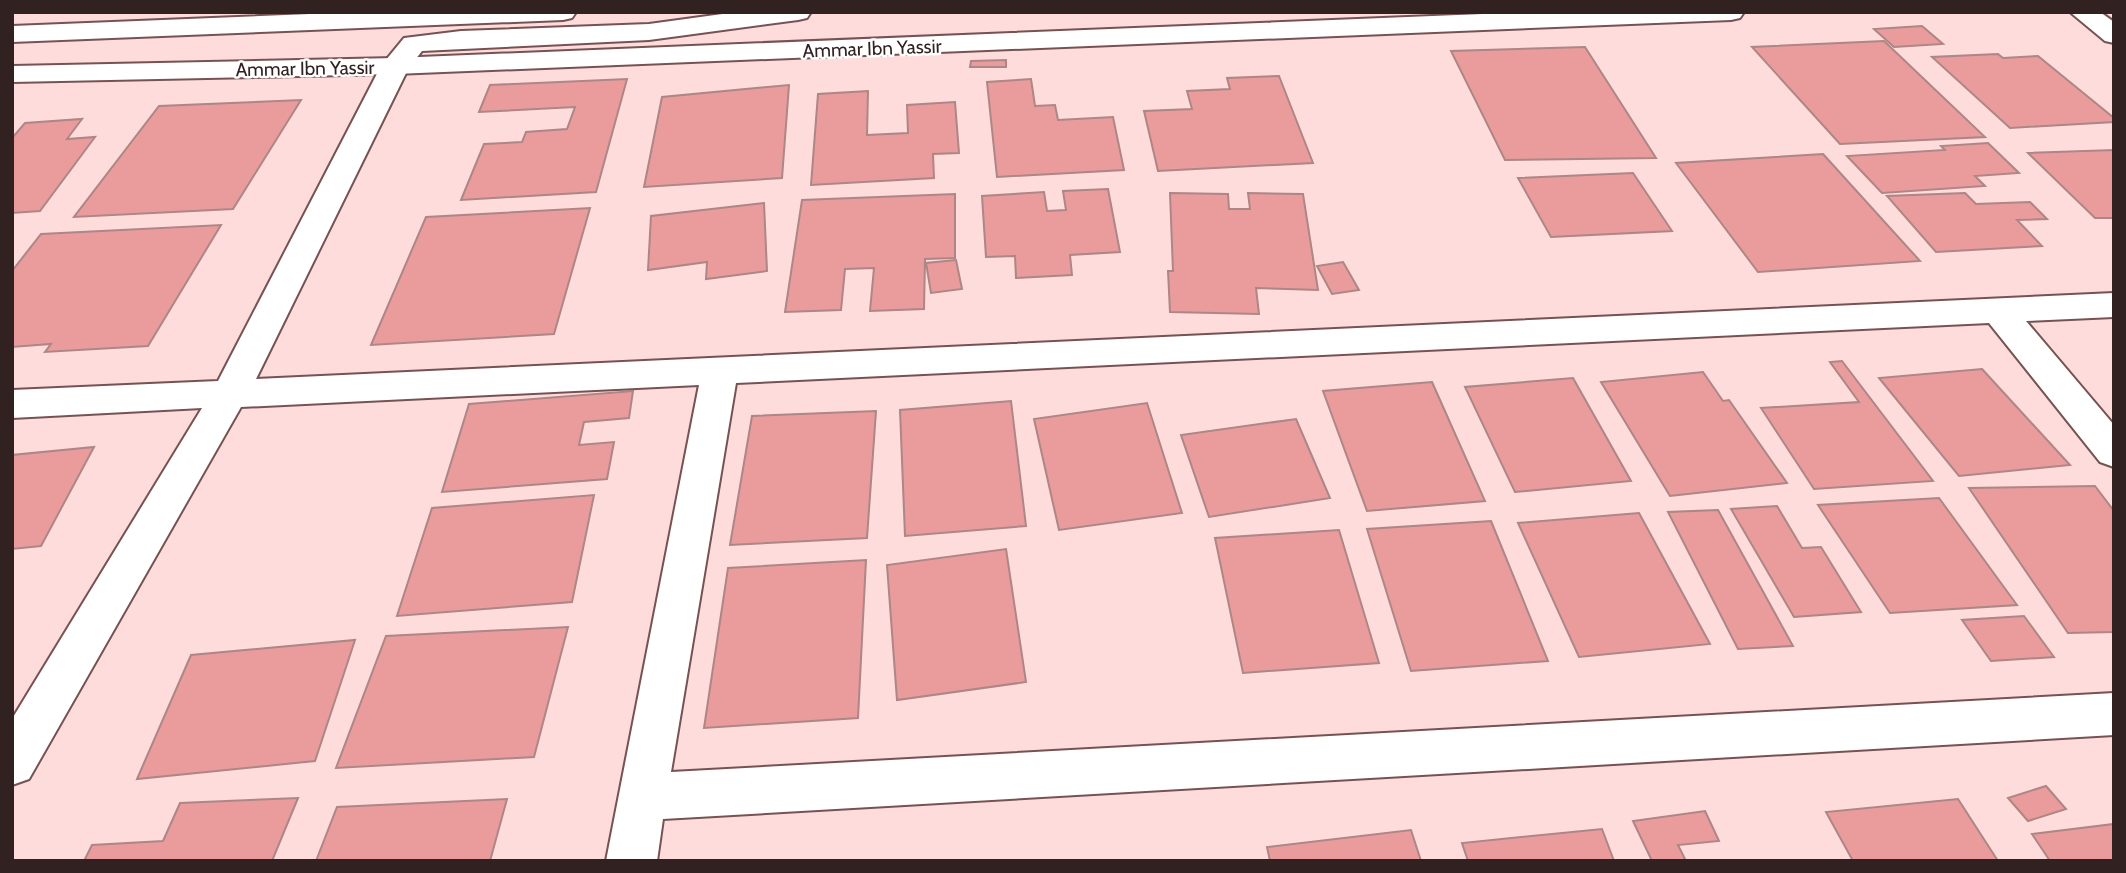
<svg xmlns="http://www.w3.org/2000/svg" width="2126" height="873" viewBox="0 0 2126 873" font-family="Cabin,sans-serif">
  <rect width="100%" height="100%" fill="#fedcdb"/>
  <path fill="#ea9c9c" stroke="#ad8685" stroke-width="2" d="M 1922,26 L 1943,44 L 1894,47 L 1874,29 Z
    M 1884,41 L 1985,137 L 1840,144 L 1752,47 Z
    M 1585,47 L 1656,158 L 1505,160 L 1451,51 Z
    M 1998,54 L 2003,58 L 2038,56 L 2114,118 L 2114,122 L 2010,128 L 1932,57 Z
    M 1006,60 L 1006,67 L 970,67 L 971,61 Z
    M 1279,76 L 1313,163 L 1158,171 L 1144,111 L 1192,109 L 1187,91 L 1230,89 L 1227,78 Z
    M 627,79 L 596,192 L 461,200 L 484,144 L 522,142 L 526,132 L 567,129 L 575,107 L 479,112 L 490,85 Z
    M 1031,79 L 1035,106 L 1055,105 L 1058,120 L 1113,117 L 1124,170 L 997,177 L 987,82 Z
    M 789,85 L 782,178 L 644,187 L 662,97 Z
    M 868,91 L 867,135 L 908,133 L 907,105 L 955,102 L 959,153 L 933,154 L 934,178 L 811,185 L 818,94 Z
    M 301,100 L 233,209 L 74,217 L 159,106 Z
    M 82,119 L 67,139 L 95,137 L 40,211 L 12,213 L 12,138 L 25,123 Z
    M 1988,143 L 2019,173 L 1975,176 L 1985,186 L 1882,193 L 1847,156 L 1945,150 L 1941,146 Z
    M 2114,150 L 2114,218 L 2095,218 L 2028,153 Z
    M 1823,154 L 1920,261 L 1758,272 L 1676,163 Z
    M 1633,173 L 1672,231 L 1551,237 L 1518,178 Z
    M 1108,189 L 1120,252 L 1070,255 L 1072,275 L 1016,278 L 1015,256 L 986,257 L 982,196 L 1044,192 L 1047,211 L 1066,210 L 1063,191 Z
    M 1170,193 L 1228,194 L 1229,209 L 1250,209 L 1248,193 L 1303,194 L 1318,290 L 1256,288 L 1259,314 L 1170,312 L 1168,271 L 1173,271 Z
    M 1965,193 L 1976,204 L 2030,202 L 2047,219 L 2017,220 L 2042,246 L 1936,252 L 1887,196 Z
    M 955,194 L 955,258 L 925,259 L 924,309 L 870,311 L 874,268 L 845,269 L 841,310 L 785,312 L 802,200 Z
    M 764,203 L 767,271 L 706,279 L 707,262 L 648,270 L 651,216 Z
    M 590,208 L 554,334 L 371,345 L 426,217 Z
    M 221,225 L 148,346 L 45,352 L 51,344 L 12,347 L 12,271 L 41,234 Z
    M 956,260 L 962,289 L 931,293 L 926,263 Z
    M 1343,262 L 1359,290 L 1332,294 L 1317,266 Z
    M 1842,361 L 1933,481 L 1814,489 L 1761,408 L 1859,402 L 1830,362 Z
    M 1982,369 L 2070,465 L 1959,476 L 1879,378 Z
    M 1703,372 L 1723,401 L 1729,400 L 1787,483 L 1670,496 L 1601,382 Z
    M 1573,378 L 1631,481 L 1515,492 L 1465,387 Z
    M 1432,382 L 1485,501 L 1367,511 L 1323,391 Z
    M 633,391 L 629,418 L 584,422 L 579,445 L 614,442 L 607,479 L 442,492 L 469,404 Z
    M 1011,401 L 1026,526 L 905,536 L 900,410 Z
    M 1147,403 L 1182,513 L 1059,530 L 1034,419 Z
    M 876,411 L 867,538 L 730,545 L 752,416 Z
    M 1296,419 L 1330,498 L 1209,517 L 1181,435 Z
    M 94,447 L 41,546 L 12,549 L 12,455 Z
    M 2095,486 L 2114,511 L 2114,632 L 2068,633 L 1969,488 Z
    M 594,495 L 572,602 L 397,616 L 432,508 Z
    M 1939,498 L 2017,605 L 1890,613 L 1818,505 Z
    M 1777,506 L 1802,548 L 1821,547 L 1861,612 L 1794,617 L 1731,509 Z
    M 1718,510 L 1793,646 L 1738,649 L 1668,512 Z
    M 1639,513 L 1710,644 L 1579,657 L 1518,523 Z
    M 1491,521 L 1548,661 L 1411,671 L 1367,529 Z
    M 1339,530 L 1379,663 L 1243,673 L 1215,538 Z
    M 1006,549 L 1026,682 L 897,700 L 887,565 Z
    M 866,560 L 858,718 L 704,728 L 728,568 Z
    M 2024,616 L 2054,657 L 1991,661 L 1962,620 Z
    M 568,627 L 534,757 L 336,768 L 386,636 Z
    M 355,640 L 315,761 L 137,779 L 191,655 Z
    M 2046,786 L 2066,809 L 2028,821 L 2008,798 Z
    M 298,798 L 272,861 L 84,861 L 92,845 L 163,841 L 180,803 Z
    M 507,799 L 490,861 L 316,861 L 337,807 Z
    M 1958,799 L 1998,861 L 1853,861 L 1826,812 Z
    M 1705,811 L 1719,841 L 1678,845 L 1686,861 L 1652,861 L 1633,821 Z
    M 2114,824 L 2114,861 L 2050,861 L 2032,834 Z
    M 1602,829 L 1614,861 L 1468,861 L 1462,843 Z
    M 1411,830 L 1421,861 L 1270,861 L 1267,847 Z"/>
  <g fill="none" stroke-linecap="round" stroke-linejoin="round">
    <defs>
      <path id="street" d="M 737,12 L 811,12 L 807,18 L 798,20 L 649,40 L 422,51 L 408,69 L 256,379 L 2114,293 L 2114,317 L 2026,321 L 2114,425 L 2114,467 L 2100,462 L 1989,323 L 736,383 L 671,772 L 2114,693 L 2114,735 L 663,819 L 657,861 L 606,861 L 699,385 L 241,407 L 29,779 L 12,785 L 12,719 L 202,408 L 12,418 L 12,390 L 218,381 L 381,66 L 404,38 L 461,31 L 649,24 Z
        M 2070,12 L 2100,12 L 2114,22 L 2114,43 L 2105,41 Z"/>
      <path id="secondary" d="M 359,12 L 576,12 L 572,18 L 563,20 L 12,42 L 12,26 Z
        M 1530,12 L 1744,12 L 1740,18 L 1731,20 L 395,74 L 12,82 L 12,66 L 395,58 Z"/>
    </defs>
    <use href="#street" stroke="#765252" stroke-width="4"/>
    <use href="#secondary" stroke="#765252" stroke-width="4"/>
    <use href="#street" fill="#fff" fill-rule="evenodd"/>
    <use href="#secondary" fill="#fff" fill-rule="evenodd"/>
  </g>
  <g text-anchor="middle" stroke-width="5" stroke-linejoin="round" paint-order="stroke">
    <g font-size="19" fill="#312121" stroke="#fff">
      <text transform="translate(872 48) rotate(-2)" y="7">Ammar Ibn Yassir</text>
      <text transform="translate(305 68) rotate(-1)" y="7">Ammar Ibn Yassir</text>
    </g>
  </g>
  <rect width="2126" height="873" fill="none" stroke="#312121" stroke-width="28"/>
</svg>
